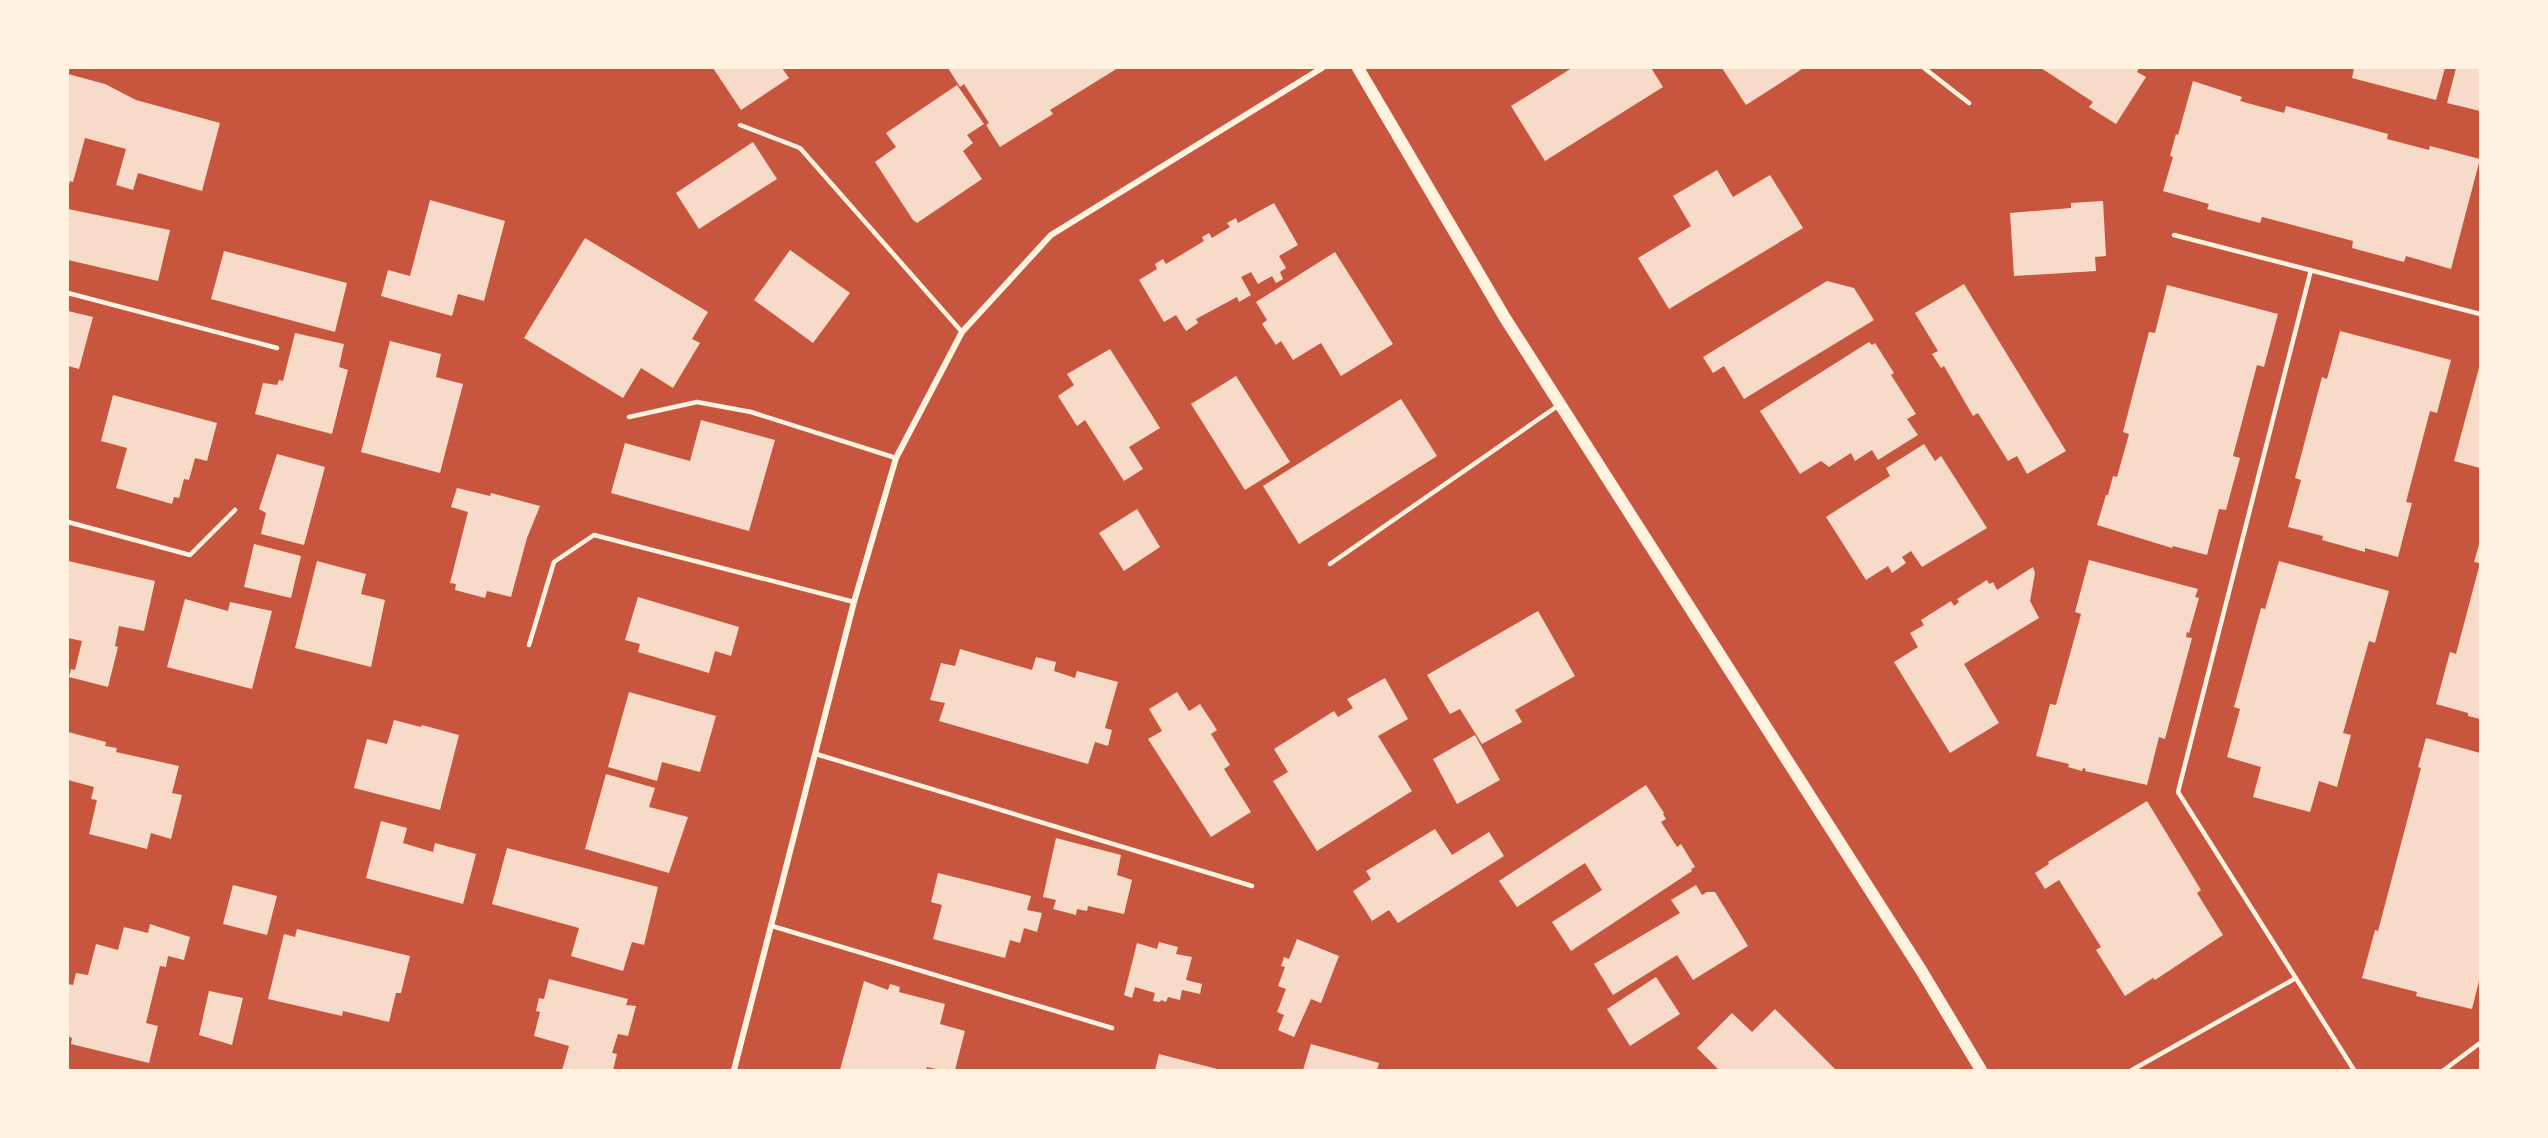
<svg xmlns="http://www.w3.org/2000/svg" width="2548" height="1138" viewBox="0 0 2548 1138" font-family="Roboto,sans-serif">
  <rect width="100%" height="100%" fill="#c8553d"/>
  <path fill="#f7dbc8" d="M 713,68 L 782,68 L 789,78 L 741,110 Z
    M 948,68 L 1118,68 L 1050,110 L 1053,114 L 1000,147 L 986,125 L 989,123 L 964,84 L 960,87 Z
    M 1572,68 L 1651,68 L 1663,87 L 1545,161 L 1511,106 Z
    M 1722,68 L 1801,68 L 1802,69 L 1746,105 Z
    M 2041,68 L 2139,68 L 2137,72 L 2146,77 L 2116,124 L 2089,107 L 2093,102 Z
    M 2354,68 L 2445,68 L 2436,100 L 2352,78 Z
    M 2456,68 L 2480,68 L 2480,111 L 2447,103 Z
    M 68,74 L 105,84 L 136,100 L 220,123 L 202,191 L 138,173 L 133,190 L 116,185 L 126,149 L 85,138 L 73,182 L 70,181 L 68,189 Z
    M 2193,81 L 2242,97 L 2240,101 L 2284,113 L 2286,106 L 2388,134 L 2387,139 L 2429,150 L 2430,146 L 2480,159 L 2451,269 L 2406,256 L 2404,262 L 2352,248 L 2353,241 L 2262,217 L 2260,223 L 2207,209 L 2209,204 L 2163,191 L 2173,157 L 2170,156 L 2176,134 L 2178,135 Z
    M 957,85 L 984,124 L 967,135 L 973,143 L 963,151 L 982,179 L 917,223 L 913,220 L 875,162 L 896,147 L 886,133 Z
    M 753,142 L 777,179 L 699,229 L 676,193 Z
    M 1717,170 L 1733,197 L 1770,175 L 1803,228 L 1669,309 L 1638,258 L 1691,226 L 1673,196 Z
    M 430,200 L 505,221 L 484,301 L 458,294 L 452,316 L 381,296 L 388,270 L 410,276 Z
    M 2103,201 L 2106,256 L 2095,257 L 2096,271 L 2014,276 L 2010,213 L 2071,208 L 2071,203 Z
    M 1274,203 L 1298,245 L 1279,256 L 1286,268 L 1280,272 L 1283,279 L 1276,283 L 1272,276 L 1258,284 L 1251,272 L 1241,277 L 1251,295 L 1239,302 L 1237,297 L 1196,319 L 1198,323 L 1186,331 L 1176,315 L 1164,322 L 1139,280 L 1157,269 L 1155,264 L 1163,259 L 1166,264 L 1204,241 L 1202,237 L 1209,233 L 1212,238 L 1230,227 L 1227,223 L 1236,218 L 1238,223 Z
    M 68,209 L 170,230 L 158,281 L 68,260 Z
    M 585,238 L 708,312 L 692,339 L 700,343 L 673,388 L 641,368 L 623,398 L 524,338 Z
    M 790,250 L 850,293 L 813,343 L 754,300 Z
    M 224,251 L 347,283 L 335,332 L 211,299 Z
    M 1335,252 L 1393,344 L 1341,376 L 1321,343 L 1293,360 L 1281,341 L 1276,345 L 1262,324 L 1267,320 L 1256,302 Z
    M 1827,281 L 1854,288 L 1874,320 L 1744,399 L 1724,366 L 1713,373 L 1703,357 Z
    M 1964,284 L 2066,451 L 2027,474 L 2017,456 L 2008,461 L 1978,413 L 1973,416 L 1944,366 L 1941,368 L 1932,354 L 1938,351 L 1915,313 Z
    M 2167,285 L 2278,314 L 2264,367 L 2257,365 L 2233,456 L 2240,458 L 2226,510 L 2219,509 L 2207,555 L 2173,546 L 2172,548 L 2097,525 L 2106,495 L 2108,495 L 2113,476 L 2117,477 L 2129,434 L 2123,432 L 2149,332 L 2155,333 Z
    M 68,311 L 93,317 L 79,369 L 68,366 Z
    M 2340,331 L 2451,360 L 2437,413 L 2430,411 L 2406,502 L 2412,503 L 2398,557 L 2365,548 L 2365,552 L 2322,540 L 2323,536 L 2288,527 L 2301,480 L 2295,478 L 2322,377 L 2327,379 Z
    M 295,333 L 344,344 L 339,367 L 348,370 L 332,434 L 255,414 L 263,383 L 277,385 L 279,380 L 283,381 Z
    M 390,341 L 441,354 L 436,377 L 463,384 L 440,473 L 361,452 Z
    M 1869,342 L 1872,345 L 1875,343 L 1894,373 L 1891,375 L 1916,414 L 1907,419 L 1918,435 L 1878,460 L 1872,450 L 1855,461 L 1851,453 L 1829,467 L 1821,461 L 1800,474 L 1760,411 Z
    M 1110,349 L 1160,428 L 1129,447 L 1143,469 L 1124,481 L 1085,420 L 1077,426 L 1058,396 L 1074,385 L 1067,374 Z
    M 2480,364 L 2480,468 L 2454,461 Z
    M 1236,376 L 1290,462 L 1245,490 L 1191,404 Z
    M 113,395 L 217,423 L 207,461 L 195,458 L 189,480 L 184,479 L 179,498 L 174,497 L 172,504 L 116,488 L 127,448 L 101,441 Z
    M 1401,399 L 1437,456 L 1299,544 L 1263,486 Z
    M 701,420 L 775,440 L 749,531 L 611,493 L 625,443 L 690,461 Z
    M 1924,444 L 1935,461 L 1941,456 L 1987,528 L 1922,567 L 1911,551 L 1902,557 L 1906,563 L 1892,573 L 1888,566 L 1866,580 L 1826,517 L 1890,476 L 1886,468 Z
    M 277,454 L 325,467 L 304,545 L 261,534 L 266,513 L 259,509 Z
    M 457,488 L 490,496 L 491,493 L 540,506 L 527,538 L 511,597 L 487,591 L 485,598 L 455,590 L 456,584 L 450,583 L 468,512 L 451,507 Z
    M 1137,509 L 1160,547 L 1124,571 L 1099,533 Z
    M 2480,541 L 2480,719 L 2468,716 L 2468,713 L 2436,704 L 2450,652 L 2456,654 L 2480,563 L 2474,562 Z
    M 254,544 L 301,556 L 291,598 L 244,587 Z
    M 2089,560 L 2198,589 L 2195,597 L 2199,598 L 2189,633 L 2187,632 L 2186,637 L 2192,638 L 2165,739 L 2159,737 L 2147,785 L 2085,771 L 2086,769 L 2083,768 L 2082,771 L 2068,767 L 2069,764 L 2036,756 L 2050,704 L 2056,705 L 2081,614 L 2075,612 Z
    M 68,561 L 155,581 L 144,631 L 119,626 L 115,646 L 118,647 L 108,687 L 69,677 L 71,669 L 75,670 L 82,641 L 68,638 Z
    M 317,561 L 366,574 L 361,594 L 385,600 L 371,667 L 295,648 Z
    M 2279,561 L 2389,591 L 2375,643 L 2369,641 L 2343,733 L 2351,735 L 2337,787 L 2319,781 L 2310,812 L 2253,797 L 2261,767 L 2227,757 L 2240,709 L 2234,707 L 2261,608 L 2265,609 Z
    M 2033,567 L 2035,573 L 2030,601 L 2039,618 L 1964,664 L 1999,723 L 1950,753 L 1894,662 L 1918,647 L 1910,633 L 1924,625 L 1921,620 L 1951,601 L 1954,606 L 1959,602 L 1957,599 L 1987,580 L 1989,584 L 1993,582 L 1997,590 Z
    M 638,597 L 739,627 L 731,656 L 715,651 L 709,673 L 638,652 L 640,644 L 625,640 Z
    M 185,599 L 228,611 L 230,602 L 272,611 L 252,689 L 167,667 Z
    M 1538,611 L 1575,676 L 1515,710 L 1522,722 L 1482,744 L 1460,709 L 1450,714 L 1427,675 Z
    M 960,649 L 1032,670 L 1036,657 L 1056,662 L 1054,671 L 1075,678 L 1077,671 L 1118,682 L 1105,728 L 1112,730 L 1108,746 L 1095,742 L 1088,764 L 939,721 L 945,703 L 930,700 L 941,663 L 955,666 Z
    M 1385,678 L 1408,719 L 1378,736 L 1412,791 L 1317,851 L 1273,781 L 1288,772 L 1274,749 L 1334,711 L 1338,717 L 1353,708 L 1347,699 Z
    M 629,692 L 716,716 L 700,772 L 662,762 L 657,781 L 608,767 Z
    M 1177,692 L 1189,711 L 1200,704 L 1217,730 L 1211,734 L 1230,765 L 1224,769 L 1251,812 L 1211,837 L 1148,739 L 1162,731 L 1149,709 Z
    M 394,720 L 421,727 L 422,725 L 459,735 L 440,810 L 354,788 L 367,739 L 387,744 Z
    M 68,732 L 106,742 L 105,746 L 117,748 L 116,752 L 179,766 L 172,793 L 182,795 L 171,839 L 151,833 L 147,849 L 89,834 L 97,800 L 91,799 L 94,787 L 68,780 Z
    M 1475,735 L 1500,780 L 1457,804 L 1433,759 Z
    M 2426,738 L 2480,753 L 2480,977 L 2472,1009 L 2416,996 L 2417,992 L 2362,978 L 2375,930 L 2378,931 L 2421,768 L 2418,767 Z
    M 606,774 L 655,788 L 649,807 L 688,817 L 669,873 L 585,849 Z
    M 1646,785 L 1664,813 L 1663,814 L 1666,819 L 1661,822 L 1677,847 L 1681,844 L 1695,867 L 1691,869 L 1692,871 L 1571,951 L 1552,922 L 1602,890 L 1585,863 L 1517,907 L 1499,881 Z
    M 2147,801 L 2201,890 L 2197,893 L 2223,935 L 2155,980 L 2153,978 L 2125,996 L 2096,950 L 2101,947 L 2059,880 L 2045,889 L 2035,873 L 2049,864 L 2048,862 Z
    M 381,821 L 407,828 L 403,843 L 433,852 L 435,843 L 476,854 L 463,904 L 366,878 Z
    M 1435,829 L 1452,855 L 1489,832 L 1504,856 L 1398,923 L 1389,910 L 1372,921 L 1353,891 L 1371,879 L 1366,871 Z
    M 1056,838 L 1121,855 L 1117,875 L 1132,880 L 1124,914 L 1088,906 L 1087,911 L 1077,909 L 1076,915 L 1053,909 L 1056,900 L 1043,897 Z
    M 507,848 L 658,887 L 644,945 L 632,942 L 623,971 L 571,956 L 579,928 L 492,904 Z
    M 938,873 L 1031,896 L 1027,910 L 1042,913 L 1037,932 L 1024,928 L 1020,943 L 1010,940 L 1005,958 L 933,939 L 942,905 L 931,902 Z
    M 233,885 L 277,896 L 267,935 L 223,924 Z
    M 1696,885 L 1702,895 L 1707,892 L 1715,892 L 1748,946 L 1693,980 L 1677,955 L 1613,995 L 1594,964 L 1680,913 L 1671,900 Z
    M 150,924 L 190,937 L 184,960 L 168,956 L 166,967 L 160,966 L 146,1023 L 158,1026 L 149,1063 L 71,1044 L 72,1038 L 68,1036 L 68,984 L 73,985 L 76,973 L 88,975 L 96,944 L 118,950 L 124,927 L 148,933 Z
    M 297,929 L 410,956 L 401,993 L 396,993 L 389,1022 L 343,1011 L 342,1016 L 268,999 L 284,934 L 295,937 Z
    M 1297,939 L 1339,956 L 1321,1003 L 1311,999 L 1294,1037 L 1278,1030 L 1284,1015 L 1277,1012 L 1286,989 L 1278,986 L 1285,967 L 1281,966 L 1284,957 L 1289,959 Z
    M 1159,942 L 1178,947 L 1176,954 L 1192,957 L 1186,980 L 1202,984 L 1200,994 L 1182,990 L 1180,1000 L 1168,997 L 1166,1002 L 1161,1000 L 1160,1002 L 1153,1001 L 1155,993 L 1135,987 L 1132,998 L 1124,995 L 1137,943 L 1157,949 Z
    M 1656,977 L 1680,1014 L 1630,1046 L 1607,1009 Z
    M 549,979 L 628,999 L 626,1005 L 636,1006 L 628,1036 L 618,1034 L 612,1053 L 617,1054 L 613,1070 L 562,1070 L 569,1046 L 534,1036 L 540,1012 L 536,1011 L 539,998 L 544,999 Z
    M 864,981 L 888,990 L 890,984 L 900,987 L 899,992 L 945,1004 L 940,1024 L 965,1031 L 955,1070 L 941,1070 L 927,1067 L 926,1070 L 840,1070 Z
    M 209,991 L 243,998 L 232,1045 L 199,1035 Z
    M 1775,1009 L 1836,1070 L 1719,1070 L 1697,1048 L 1732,1013 L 1752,1032 Z
    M 1311,1044 L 1379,1063 L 1377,1070 L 1303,1070 Z
    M 1159,1054 L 1221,1070 L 1155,1070 Z"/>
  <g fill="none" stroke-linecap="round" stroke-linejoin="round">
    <path stroke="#fff3e0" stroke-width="4.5" d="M 1924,68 L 1969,103
      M 740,125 L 800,148 L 962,332
      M 2174,235 L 2480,314
      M 2311,270 L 2178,792 L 2354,1070
      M 68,293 L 277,348
      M 629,417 L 697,402 L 751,412 L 896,458
      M 68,522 L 190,555 L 235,510
      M 1330,564 L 1559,405
      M 529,645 L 554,562 L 594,535 L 854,602
      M 816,754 L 1252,886
      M 772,926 L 1112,1028
      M 2132,1070 L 2296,978
      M 2444,1070 L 2480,1043"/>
    <path stroke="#fff3e0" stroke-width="6" d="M 734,1070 L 854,602 L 896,458 L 962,332 L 1051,235 L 1322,68"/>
    <path stroke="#fff3e0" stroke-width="12" d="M 1358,68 L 1505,318 L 1921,970 L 1981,1070"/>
  </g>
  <rect width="2548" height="1138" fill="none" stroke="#fff3e0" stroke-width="138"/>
</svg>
